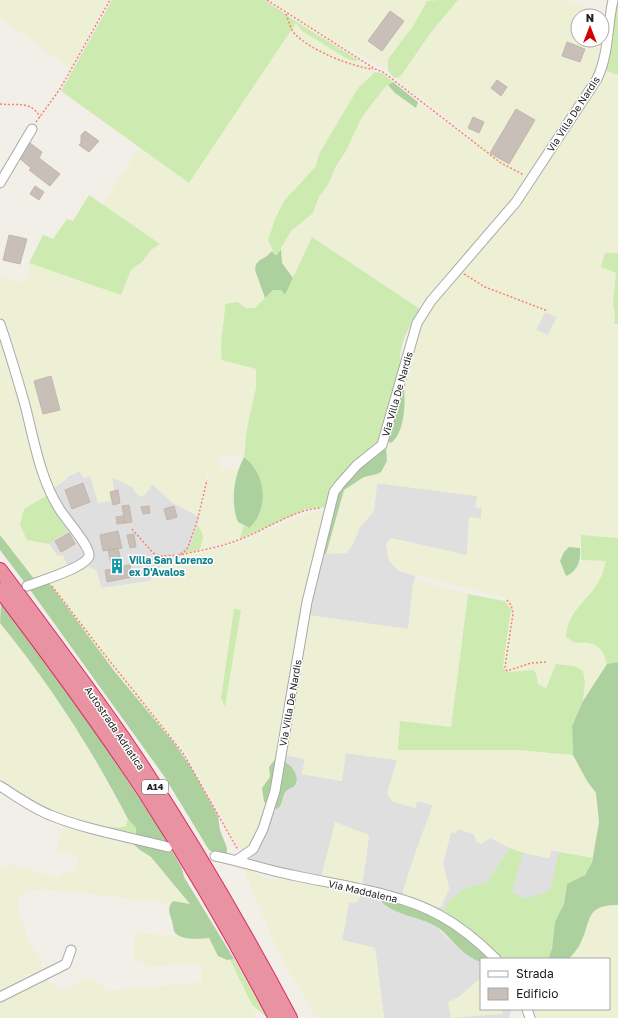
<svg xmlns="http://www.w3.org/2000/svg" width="618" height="1018" viewBox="0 0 618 1018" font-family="'Golos Text',sans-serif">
  <rect width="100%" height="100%" fill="#f2efe9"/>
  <path fill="#e0dfdf" d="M 545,312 L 557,317 L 548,335 L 536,330 Z
    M 80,471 L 90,476 L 110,491 L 114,490 L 112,477 L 132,487 L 136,493 L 148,491 L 152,484 L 173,503 L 199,516 L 191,545 L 183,556 L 166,559 L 150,581 L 101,588 L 100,585 L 70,572 L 49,544 L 70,529 L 52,489 L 67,477 Z
    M 377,483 L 477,496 L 476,507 L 482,508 L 481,519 L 469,517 L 467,555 L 386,544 L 389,560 L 393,565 L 399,571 L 416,576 L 413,584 L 408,629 L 307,615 L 322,553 L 346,553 L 353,544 L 360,527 L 374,511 Z
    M 345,753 L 397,760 L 387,794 L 433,805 L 415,854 L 403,891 L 404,895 L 435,908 L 449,889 L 443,863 L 451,832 L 457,829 L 491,838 L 515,851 L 549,858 L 551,850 L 592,858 L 548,959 L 502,959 L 461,924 L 442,912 L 421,902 L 362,886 L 369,836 L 335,823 L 321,878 L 249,860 L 256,852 L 274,808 L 281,806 L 286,792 L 295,785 L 283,759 L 284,755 L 305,759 L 302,774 L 342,781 Z
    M 361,893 L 382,898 L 413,916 L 436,927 L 462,951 L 481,962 L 481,1009 L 511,1009 L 509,1018 L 384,1018 L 375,948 L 342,940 L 349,902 L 355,903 Z"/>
  <path fill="#eef0d5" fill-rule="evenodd" d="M 0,0 L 108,0 L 70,69 L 0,17 Z
    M 270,0 L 438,0 L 427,1 L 413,26 L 388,59 L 388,71 L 314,30 Z
    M 458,0 L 565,0 L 606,14 L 601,60 L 591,81 L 542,154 L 523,188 L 434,288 L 420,309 L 312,237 L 293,278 L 282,263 L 281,249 L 284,241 L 291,231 L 307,219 L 318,204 L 319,197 L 329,183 L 336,166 L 346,151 L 362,117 L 385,87 L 388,85 L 400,97 L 415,107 L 418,102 L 470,141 L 472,137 L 394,78 L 400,77 L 432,31 ZM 578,16 L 602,16 L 602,40 L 578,40 Z
    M 297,22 L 302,31 L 344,57 L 350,60 L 360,61 L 375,72 L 370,75 L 349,104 L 319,154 L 316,166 L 298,184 L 275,219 L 268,240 L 272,251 L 256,264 L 258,279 L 265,298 L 255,308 L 225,304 L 225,322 L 256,369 L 256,388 L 247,427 L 244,457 L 241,455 L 221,455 L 220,469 L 238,470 L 233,505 L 238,522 L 243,526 L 240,539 L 199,550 L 202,542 L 202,531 L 197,525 L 209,474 L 208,470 L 198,516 L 173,503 L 152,484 L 145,495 L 140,497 L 132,487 L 112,477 L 114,490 L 110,491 L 111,501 L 98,503 L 90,476 L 84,478 L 79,471 L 67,476 L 67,479 L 52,489 L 34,432 L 0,312 L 0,277 L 22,283 L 29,276 L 29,263 L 121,295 L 131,270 L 159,244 L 102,204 L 140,147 L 190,183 Z
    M 604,70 L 618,75 L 618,253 L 614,253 L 602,267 L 616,272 L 613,304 L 615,316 L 614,323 L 618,324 L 618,538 L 581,535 L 580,548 L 574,547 L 564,569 L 563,572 L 567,576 L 581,560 L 606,561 L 601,579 L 572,614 L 575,643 L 589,641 L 597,646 L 605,657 L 607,664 L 583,701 L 585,682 L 551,673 L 547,688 L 538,684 L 536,673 L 533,670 L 507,672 L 503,667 L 512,615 L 505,598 L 399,571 L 389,560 L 386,544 L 391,538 L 467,555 L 469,517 L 481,519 L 482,508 L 475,507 L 477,496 L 377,483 L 374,511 L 360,527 L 353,544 L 346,553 L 326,554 L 344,490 L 364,477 L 377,474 L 383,468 L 387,461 L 387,440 L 402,422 L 404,405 L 403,382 L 420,325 L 426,313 L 475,254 ZM 545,312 L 557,317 L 548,335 L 536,330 Z
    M 0,332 L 49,494 L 27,540 L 49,544 L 57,556 L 63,555 L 68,568 L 35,580 L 0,535 Z
    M 327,509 L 268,804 L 252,846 L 244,853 L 233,840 L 221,815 L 184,751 L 115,672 L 47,580 L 86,565 L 97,571 L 101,588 L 150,581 L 166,559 L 207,552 L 244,540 L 306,514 ZM 234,609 L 241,610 L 225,706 L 221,699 Z
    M 414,579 L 468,594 L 451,727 L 400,721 L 451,749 L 517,750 L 573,755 L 587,781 L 596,793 L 599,822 L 592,858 L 551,850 L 549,858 L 515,851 L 491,838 L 481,844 L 476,842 L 474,834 L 457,829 L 456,833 L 451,832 L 443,863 L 449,889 L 441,907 L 435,908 L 404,895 L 403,891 L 415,854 L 433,805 L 418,800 L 415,808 L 393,802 L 387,794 L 397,760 L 346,753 L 342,781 L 302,774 L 305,759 L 284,755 L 307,615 L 408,629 Z
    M 0,623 L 32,662 L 74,723 L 128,819 L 127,826 L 123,828 L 103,825 L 40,807 L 0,782 Z
    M 335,822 L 369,835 L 362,886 L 321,878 Z
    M 64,824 L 131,842 L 140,850 L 151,857 L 191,905 L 173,901 L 170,905 L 159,902 L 45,889 L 25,891 L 19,898 L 18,908 L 28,939 L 41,961 L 42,970 L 37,977 L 31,974 L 24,975 L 20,982 L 0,993 L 0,868 L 9,864 L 60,878 L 61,871 L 74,873 L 78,856 L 56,851 Z
    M 242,866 L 271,880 L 277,878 L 361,893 L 358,902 L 349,902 L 342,940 L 375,948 L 384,1018 L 316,1018 L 285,964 L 270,933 Z
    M 604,905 L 618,905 L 618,1018 L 534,1018 L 531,1009 L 609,1009 L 609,959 L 569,959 L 580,946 L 592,913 Z
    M 135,933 L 209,938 L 212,946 L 227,960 L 230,960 L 257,1018 L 0,1018 L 0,1000 L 47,979 L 62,991 L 91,977 L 108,991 L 202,982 L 201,964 L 144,967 L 143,961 L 134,961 Z
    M 481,978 L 481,1009 L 502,1009 L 503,1014 L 451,1018 L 448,1002 L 457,998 Z"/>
  <path fill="#cdebb0" d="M 112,0 L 265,0 L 297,22 L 360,61 L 350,60 L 344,57 L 302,31 L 296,23 L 189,183 L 61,91 Z
    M 438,0 L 458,0 L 432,31 L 400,77 L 394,78 L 388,71 L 388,59 L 413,26 L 427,1 Z
    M 615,0 L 618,0 L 618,75 L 604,70 Z
    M 375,72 L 382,73 L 393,82 L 385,87 L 362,117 L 346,151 L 336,166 L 329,183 L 319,197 L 313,213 L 291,231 L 277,255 L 275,255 L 268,240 L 275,219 L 284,201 L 316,166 L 319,154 L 358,88 Z
    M 89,195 L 160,244 L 150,251 L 142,262 L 131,270 L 121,295 L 29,263 L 43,235 L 53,239 L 67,219 L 73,221 Z
    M 312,237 L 420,309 C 408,328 397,347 401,369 L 379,442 L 328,507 L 306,509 L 240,539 L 243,526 L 249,528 C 271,510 265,473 244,457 L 247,428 L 256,388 L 256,369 L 222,360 C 219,342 225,322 225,304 L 238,302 L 246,308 L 255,308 L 273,290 L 281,290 L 285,295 Z
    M 605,253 L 618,253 L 618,324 L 614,324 L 615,316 L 613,304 L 616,273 L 601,267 Z
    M 49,494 L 70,529 L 49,544 L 27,540 L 20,525 L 24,509 Z
    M 197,525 C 205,534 204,539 199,550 L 184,553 L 191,545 Z
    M 581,535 L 618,538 L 618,662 L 607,664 C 602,645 593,641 575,643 L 566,637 C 568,608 589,601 600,579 C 603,574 604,567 606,561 L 581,560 Z
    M 468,594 L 505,601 L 511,610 L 503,667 L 507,672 L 533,670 L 536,673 L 538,684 L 546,688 L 556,664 L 574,666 L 583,671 L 585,682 L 583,701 L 572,726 L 573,755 L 517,750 L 398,750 L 400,721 L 451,727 Z
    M 234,609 L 241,610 L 225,707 L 221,698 Z
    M 60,814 C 74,817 115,832 126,826 L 128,819 L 136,828 L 136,835 L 66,818 Z
    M 510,848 L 523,853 L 512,892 L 526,899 L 550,890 L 559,852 L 592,858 C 591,878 573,875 565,890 C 563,894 565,900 563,905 C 562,911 557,916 555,922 C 552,935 553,947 548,959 L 502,959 L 444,913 L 447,903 L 463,889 L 487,882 Z
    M 234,959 L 268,1018 L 252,1005 L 230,960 Z"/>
  <path fill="#add19e" d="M 393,82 L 418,102 L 416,108 L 395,93 L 388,85 Z
    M 281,249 L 282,263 L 293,278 L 285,295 L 281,290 L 273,290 L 265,298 L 255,270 L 256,264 L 260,260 L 267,256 L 272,251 L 275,255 L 277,255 Z
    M 403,382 C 406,398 406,432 391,443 L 387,440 Z
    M 386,446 L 387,461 L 381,472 L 377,474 L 364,477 L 344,490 L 326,554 L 322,553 L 335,496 L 356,471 Z
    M 244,457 C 266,473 270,510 249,528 L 238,522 C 230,502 234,476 244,457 Z
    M 0,535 L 35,580 L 25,583 L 0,550 Z
    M 569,547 L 580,548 C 581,560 578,571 566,576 L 560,561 L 564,552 Z
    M 47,580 L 115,672 L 175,744 L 192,769 L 218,816 L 220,830 L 227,848 L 227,853 L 215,853 L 209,850 L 164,776 L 28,587 Z
    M 1,602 L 97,734 L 170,845 L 136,835 L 136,828 L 128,819 C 91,748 50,684 0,623 Z
    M 618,662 L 618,905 C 583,904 592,924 579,946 C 576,951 572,955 569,959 L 548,959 L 552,949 L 555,922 L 564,904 L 567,884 L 585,875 L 592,862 L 599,822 L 596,793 L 587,781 L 573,755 L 572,726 L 583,701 L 607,664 Z
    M 276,758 C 286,759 302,774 295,785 C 293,788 287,789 285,793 C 282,799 283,805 277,809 L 264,802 L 262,788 L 270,777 L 269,767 Z
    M 131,842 L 172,851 L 182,868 L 184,877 L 234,959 L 227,960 L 218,956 L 209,938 C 200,939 179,941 174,931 C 173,928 173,924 172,921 C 170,913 166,909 173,901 L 190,904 L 151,857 L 140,850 Z
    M 382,898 L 440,917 L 490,956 L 488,959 L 481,959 L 481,962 C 458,954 452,936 435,926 C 420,917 392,914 382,902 Z"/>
  <path fill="#c7bfb8" stroke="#c4b6ab" d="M 390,11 L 404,21 L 382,51 L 368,41 Z
    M 567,42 L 585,49 L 580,62 L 562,56 Z
    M 497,80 L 507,87 L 501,96 L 491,88 Z
    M 516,109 L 535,120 L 509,164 L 490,153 Z
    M 473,117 L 484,122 L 479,133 L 468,128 Z
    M 85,131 L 99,141 L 89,152 L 79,145 L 81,143 L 81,135 Z
    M 30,143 L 42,152 L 39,158 L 60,174 L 50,186 L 29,170 L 31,168 L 19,158 Z
    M 35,186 L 44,192 L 39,200 L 30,194 Z
    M 9,235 L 27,239 L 20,264 L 3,260 Z
    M 51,376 L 60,410 L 43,414 L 34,381 Z
    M 83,483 L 90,502 L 72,509 L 65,490 Z
    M 118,490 L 120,503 L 113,505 L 110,492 Z
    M 129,505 L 132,522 L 125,523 L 122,506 Z
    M 149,506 L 150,513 L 143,514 L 141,507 Z
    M 174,506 L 177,517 L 167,520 L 164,509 Z
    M 123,516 L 125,523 L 117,524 L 116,517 Z
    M 118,531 L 122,548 L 103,551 L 100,535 Z
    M 69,533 L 75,544 L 61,552 L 55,541 Z
    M 134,534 L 136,547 L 130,548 L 127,535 Z
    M 118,548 L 122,566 L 130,565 L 132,577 L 107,582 L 105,570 L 112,569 L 108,550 Z"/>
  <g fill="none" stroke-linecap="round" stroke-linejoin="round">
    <defs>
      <path id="minor" d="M 0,183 L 32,129
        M 0,324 C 9,350 17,377 25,405 C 34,440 40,479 60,510 C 66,519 91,548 89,556 C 85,568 40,581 27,586
        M 0,786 C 16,796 32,808 50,815 C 86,830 130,837 168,847
        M 215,856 C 241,861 266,870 292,875 C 337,885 402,893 441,916 C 461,927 480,943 496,959
        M 237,860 L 253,849 L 263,829 L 275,791 L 307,602 L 334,492 L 340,484 L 357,465 L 382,445 L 417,323 L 431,301 L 516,202 L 597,79 C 609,54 607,27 613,0
        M 0,997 L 66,964 L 71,950
        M 527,1009 L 530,1018"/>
      <path id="highway" d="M 0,570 C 42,626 83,681 123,738 C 184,828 239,922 290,1018
        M 0,590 C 50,656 99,723 145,792 C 192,865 236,941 276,1018"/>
    </defs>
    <use href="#minor" stroke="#a9a9a9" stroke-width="11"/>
    <use href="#highway" stroke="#dc2a67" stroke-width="16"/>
    <path stroke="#fa8072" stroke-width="1.5" stroke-dasharray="2 2" stroke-linecap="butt" d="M 267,0 L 375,69 L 383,72 L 501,163 L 524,175
      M 286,14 C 289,21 290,29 295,34 C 310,50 352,67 373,69
      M 0,104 C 16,106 31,100 40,117
      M 36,122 L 60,89 L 110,0
      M 464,274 L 485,287 L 548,311
      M 132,529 L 153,553 L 161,556 L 178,555 L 184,552 L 188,547 L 197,522 L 207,480
      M 178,555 C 199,551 221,547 241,539 C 265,530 295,509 321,508
      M 52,586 L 101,650 L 183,753 L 238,850
      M 507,600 L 511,605 L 513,613 L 505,667 L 507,671 L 531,663 L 547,662"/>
    <use href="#minor" stroke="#fff" stroke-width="9"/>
    <use href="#highway" stroke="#e892a2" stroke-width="14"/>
  </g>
  <defs>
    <symbol id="building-bare" viewBox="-9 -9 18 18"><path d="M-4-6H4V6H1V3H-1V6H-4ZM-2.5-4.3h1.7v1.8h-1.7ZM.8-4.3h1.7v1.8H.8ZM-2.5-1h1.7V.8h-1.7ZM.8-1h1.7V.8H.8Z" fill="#0f9aa8" stroke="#fff" stroke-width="2.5" paint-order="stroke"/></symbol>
  </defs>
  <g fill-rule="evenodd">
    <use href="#building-bare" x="106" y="555" width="22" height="22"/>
  </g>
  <g text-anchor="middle" stroke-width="3" stroke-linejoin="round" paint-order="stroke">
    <rect fill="#fff" stroke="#646464" stroke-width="1" x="142" y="780" width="26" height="14" rx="3"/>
    <g font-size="9" font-weight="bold" fill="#222">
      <text x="155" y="790">A14</text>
    </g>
    <g font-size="10" fill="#222" stroke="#fff">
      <text transform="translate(573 114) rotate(-57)" y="4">Via Villa De Nardis</text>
      <text transform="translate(397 394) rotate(-74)" y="4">Via Villa De Nardis</text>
      <text transform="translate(290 703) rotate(-80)" y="4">Via Villa De Nardis</text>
      <text transform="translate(115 728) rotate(56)" y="4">Autostrada Adriatica</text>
      <text transform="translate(363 891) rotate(13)" y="4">Via Maddalena</text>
    </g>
    <g font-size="10" font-weight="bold" fill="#0d838f" stroke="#fff" text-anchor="start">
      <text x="129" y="564">Villa San Lorenzo<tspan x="129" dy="12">ex D'Avalos</tspan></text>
    </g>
  </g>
  <rect x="480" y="958" width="130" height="52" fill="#ffffff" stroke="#a7a7a7"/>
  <rect x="488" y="971" width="20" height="6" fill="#ffffff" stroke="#a7a7a7"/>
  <text x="516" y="978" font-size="12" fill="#222222">Strada</text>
  <rect x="488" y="988" width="20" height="12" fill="#c7bfb8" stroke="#a7a7a7"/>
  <text x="516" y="998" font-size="12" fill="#222222">Edificio</text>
  <g transform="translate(590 28)"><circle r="19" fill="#ffffff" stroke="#a7a7a7"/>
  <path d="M0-3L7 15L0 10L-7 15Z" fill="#d40000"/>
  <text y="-6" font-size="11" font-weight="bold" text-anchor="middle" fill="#222222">N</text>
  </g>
</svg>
